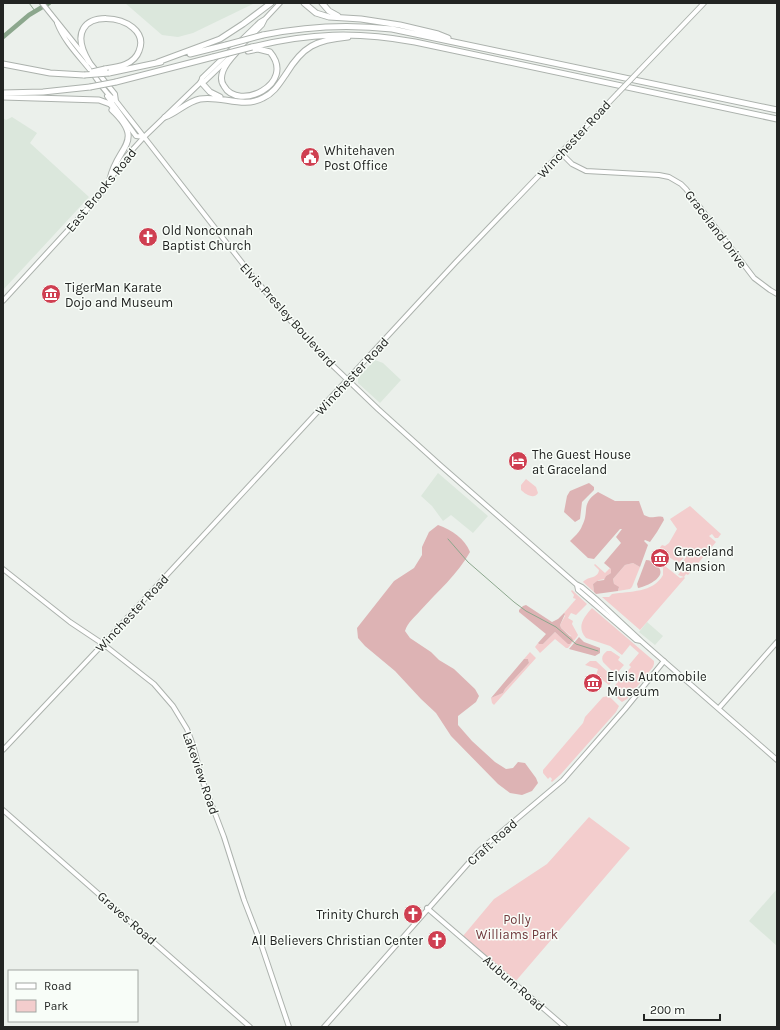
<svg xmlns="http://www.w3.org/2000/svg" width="780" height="1030" font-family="Karla,sans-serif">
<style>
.built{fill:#dbe7dc}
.green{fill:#f3cdcd}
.forest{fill:#ddb3b4}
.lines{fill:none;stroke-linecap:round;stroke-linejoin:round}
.stream{stroke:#8ca78d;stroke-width:1}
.river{stroke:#8ca78d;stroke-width:4.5}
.secondary-casing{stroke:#acb2ad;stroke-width:6}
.primary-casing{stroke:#acb2ad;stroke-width:6}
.highway-casing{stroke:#acb2ad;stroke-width:7}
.secondary{stroke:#fff;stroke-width:4}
.primary{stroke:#fff;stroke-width:4}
.highway{stroke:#fff;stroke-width:5}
.primary-bridge-casing{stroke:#acb2ad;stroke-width:6;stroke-linecap:butt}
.highway-bridge-casing{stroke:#acb2ad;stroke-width:7;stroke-linecap:butt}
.primary-bridge{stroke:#fff;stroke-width:4}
.highway-bridge{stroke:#fff;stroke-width:5}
.labels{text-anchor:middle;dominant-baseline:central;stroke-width:3;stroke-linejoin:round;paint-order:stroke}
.street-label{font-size:13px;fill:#222422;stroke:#f8fdf8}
.poi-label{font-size:13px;fill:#222422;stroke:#f8fdf8;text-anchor:start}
.park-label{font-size:13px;fill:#713a3d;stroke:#f8fdf8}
</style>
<rect width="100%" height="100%" fill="#ebf0eb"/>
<path class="built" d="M125 3H255L193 33 178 37 162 35Z
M12 117 37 133 30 143 89 197 3 290V118L6 120Z
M375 360 383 363 401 380 380 403 358 383V378Z
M438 473 488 516 473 533 451 515 443 521 432 506 421 496Z
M647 622 663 636 655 645 639 632Z
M777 889V946L749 921Z"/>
<path class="green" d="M526 479 536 487 538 493C534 500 525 494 521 490V485Z
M690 506 721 534 718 538H715L712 534 709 536 716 542 688 575 686 574 684 577 685 578 640 630 602 597H609L612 594C630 591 653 593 663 575V567L659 563 660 562 680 578 684 577 678 575 683 568 686 569 681 564 689 553 686 550 681 556 684 558 678 563 669 557 666 561 664 559V555L658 550 662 545 665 546 669 543 677 529 670 519Z
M633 563 640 567 632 587 630 589 618 591 619 588 614 585 613 579 625 565Z
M595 564 605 573 610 568 612 570 611 573 606 576 605 579 599 580 593 584 594 592 583 582C588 576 598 579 599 570L594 565Z
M572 590 587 604 576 615 571 613 568 618 573 621 572 624 578 635 577 637 568 648H566L555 639 554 640 540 653 535 647 538 643 539 644H543L555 632 562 638 571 636 561 628 560 625 565 616 564 613 576 599 573 598 574 595 571 591Z
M592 608 654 661V664L653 667 627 699 622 702 611 693V690L631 667 629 665 639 653 630 645 622 655 610 646 586 638C576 627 584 617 592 608Z
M607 651H611L620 657 618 660 624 665 617 673 618 674 617 676 603 662C601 657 603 654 607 651Z
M530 652 536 658 494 705 492 703 491 698 503 693 505 689 529 663 528 659H524Z
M590 661H596L614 678 613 680 609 685 596 675 598 669 585 665Z
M609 696 619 706 616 712 561 774 552 782 551 781 552 779 550 777 548 779 543 773V770L583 723 585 717 603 697Z
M589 817 630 848 515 982 463 936 494 899 547 864Z"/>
<path class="forest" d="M589 483 594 487V490L582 502 580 519 575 522 564 512 567 496 570 491Z
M598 492 615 501H639L644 515C653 520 654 515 663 517L664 520 657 532 650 542 645 540 644 541 648 545 640 567 633 563 625 565 613 579 614 584 619 587 618 591 596 594 594 592 593 584 597 581 604 580 606 576 611 573V569L604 563 621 543 616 537 622 529H620L594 559 588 558 570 541C574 537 580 532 582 526 590 511 580 504 598 492Z
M438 525C452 530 465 539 470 552 458 574 437 592 420 611 414 618 408 622 405 631L410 638 431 652 439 660 454 669 475 689 479 696 476 702 458 716V725L472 741 495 762 506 769 513 768 518 762 525 763 536 778 538 783 532 791 522 795 510 793 498 784 451 736 436 713 421 699 395 671 365 646 358 638 357 628 394 581 414 568 422 555V547L429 532Z
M646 560C650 560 652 561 655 564 671 575 648 586 638 588L637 584Z
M526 605 552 622 558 619 564 613 565 614 560 625 561 628 572 638 573 640 570 644H568L555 632 543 644H539L538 643 546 634 519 612V610L523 606Z
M579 637 584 642 600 648V653L595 656 569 649Z
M524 659H528L529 663 505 689 503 693 491 698Z"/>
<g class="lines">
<path class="stream" d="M29 3 35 11
M448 539 468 562 514 602 526 611 556 627 576 644 598 651"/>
<path class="river" d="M3 37 29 15 49 3"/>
<g class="secondary-casing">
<path id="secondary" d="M561 153 572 164 586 171 659 175 669 177 681 184 686 189 754 278 770 290 777 294
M3 301 91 205 102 192 124 159 144 137
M3 569 70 622 103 644 154 684 173 706 187 729 193 745 203 782 224 837 244 900 261 944 289 1027
M719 708 777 642
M3 810 250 1027
M427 908 565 1027
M324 1027 480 850 563 780 625 709 664 661"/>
</g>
<g class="primary-casing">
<path id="primary" d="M42 3 115 94 116 101
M57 23C64 41 78 55 90 70 98 80 105 94 116 101L254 278 288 318 329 362 378 409 440 465 576 584 582 587 596 599 641 641 777 760
M238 49 262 25 265 19 280 3
M640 70 704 3
M201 82 205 81 228 59
M107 96 136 136 144 137
M144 137 201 82 202 78 260 22 265 19
M577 585 578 590 636 640 641 641
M3 750 103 644 456 262 617 94"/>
</g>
<g class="highway-casing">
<path id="highway" d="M304 3 316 13 329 17 361 19 400 25 438 34 448 38
M322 3 329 11 338 16
M263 35C307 26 348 24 392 29L777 110
M241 47C235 54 226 62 223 71 221 76 221 82 224 86 238 112 297 84 270 52L258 49 248 51
M252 47C309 33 356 31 415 42L777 119
M190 54 226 45
M89 62C52 0 155 12 139 51 134 65 118 67 105 69
M158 62 220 39 243 24 271 3
M3 64 50 73 84 75
M109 73 161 62
M116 82 213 57
M201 82 210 92 220 97
M3 93 43 92 90 87
M3 97 99 100 110 104 117 111
M165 117C177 113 186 102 200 99 221 95 243 109 263 98 274 93 279 84 286 74 303 46 316 40 348 37
M110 179C117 146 146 142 112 110"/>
</g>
<use href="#secondary" class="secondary"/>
<use href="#primary" class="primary"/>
<use href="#highway" class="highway"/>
<g class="primary-bridge-casing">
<path id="primary-bridge" d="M617 94 640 70"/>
</g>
<g class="highway-bridge-casing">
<path id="highway-bridge" d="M226 45 263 35
M213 57 252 47
M92 72 105 69
M84 75 109 73
M90 87 116 82"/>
</g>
<use href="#primary-bridge" class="primary-bridge"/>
<use href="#highway-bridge" class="highway-bridge"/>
</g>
<defs>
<g id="civic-disc" transform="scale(1)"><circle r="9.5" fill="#cf3f51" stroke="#f8fdf8"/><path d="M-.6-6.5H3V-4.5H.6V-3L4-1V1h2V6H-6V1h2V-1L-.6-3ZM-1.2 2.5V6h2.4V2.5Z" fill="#fff"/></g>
<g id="church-disc" transform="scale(1)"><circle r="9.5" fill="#cf3f51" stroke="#f8fdf8"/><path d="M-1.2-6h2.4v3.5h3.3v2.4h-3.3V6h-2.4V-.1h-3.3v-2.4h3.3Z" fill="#fff"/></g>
<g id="museum-disc" transform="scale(1)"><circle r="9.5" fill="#cf3f51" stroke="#f8fdf8"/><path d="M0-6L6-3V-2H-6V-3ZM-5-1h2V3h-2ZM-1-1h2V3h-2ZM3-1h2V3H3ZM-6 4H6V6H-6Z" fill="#fff"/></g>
<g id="hotel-disc" transform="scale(1)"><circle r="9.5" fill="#cf3f51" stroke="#f8fdf8"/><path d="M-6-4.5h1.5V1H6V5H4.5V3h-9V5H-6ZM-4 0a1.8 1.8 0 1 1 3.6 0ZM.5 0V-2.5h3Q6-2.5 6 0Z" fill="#fff"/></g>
</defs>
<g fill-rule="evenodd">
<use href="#civic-disc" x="310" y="157"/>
<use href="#church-disc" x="148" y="237"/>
<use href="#museum-disc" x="51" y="294"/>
<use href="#hotel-disc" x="518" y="461"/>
<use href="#museum-disc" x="660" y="558"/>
<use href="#museum-disc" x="593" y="683"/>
<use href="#church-disc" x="413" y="914"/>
<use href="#church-disc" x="437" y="940"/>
</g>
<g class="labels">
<g class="street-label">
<text transform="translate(574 139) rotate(-47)">Winchester Road</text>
<text transform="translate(101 190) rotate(-51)">East Brooks Road</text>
<text transform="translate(716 229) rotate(53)">Graceland Drive</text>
<text transform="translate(288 315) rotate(48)">Elvis Presley Boulevard</text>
<text transform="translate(352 376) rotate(-47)">Winchester Road</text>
<text transform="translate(132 613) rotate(-47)">Winchester Road</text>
<text transform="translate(201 773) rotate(71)">Lakeview Road</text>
<text transform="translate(492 842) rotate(-42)">Craft Road</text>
<text transform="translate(127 918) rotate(41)">Graves Road</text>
<text transform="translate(514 983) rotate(41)">Auburn Road</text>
</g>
<g class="poi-label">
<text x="324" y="150">Whitehaven<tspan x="324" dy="15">Post Office</tspan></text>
<text x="162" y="230">Old Nonconnah<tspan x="162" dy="15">Baptist Church</tspan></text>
<text x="65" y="287">TigerMan Karate<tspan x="65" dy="15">Dojo and Museum</tspan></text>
<text x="532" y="454">The Guest House<tspan x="532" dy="15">at Graceland</tspan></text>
<text x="674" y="551">Graceland<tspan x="674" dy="15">Mansion</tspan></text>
<text x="607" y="676">Elvis Automobile<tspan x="607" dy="15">Museum</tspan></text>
<text x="399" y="914" text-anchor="end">Trinity Church</text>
<text x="423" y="940" text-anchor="end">All Believers Christian Center</text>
</g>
<g class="park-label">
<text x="517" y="919">Polly<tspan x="517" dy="15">Williams Park</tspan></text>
</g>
</g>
<rect width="780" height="1030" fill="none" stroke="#222422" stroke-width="8"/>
<rect x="8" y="970" width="130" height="52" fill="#f8fdf8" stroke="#a2a6a2"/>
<rect x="16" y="983" width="20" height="6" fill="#ffffff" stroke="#a2a6a2"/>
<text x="44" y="990" font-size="12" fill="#222422">Road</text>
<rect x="16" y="1000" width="20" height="12" fill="#f3cdcd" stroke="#a2a6a2"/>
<text x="44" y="1010" font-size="12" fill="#222422">Park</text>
<path d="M644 1014v6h76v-6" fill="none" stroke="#222422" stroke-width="2"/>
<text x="650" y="1014" font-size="12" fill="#222422" stroke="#f8fdf8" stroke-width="3" paint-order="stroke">200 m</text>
</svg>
